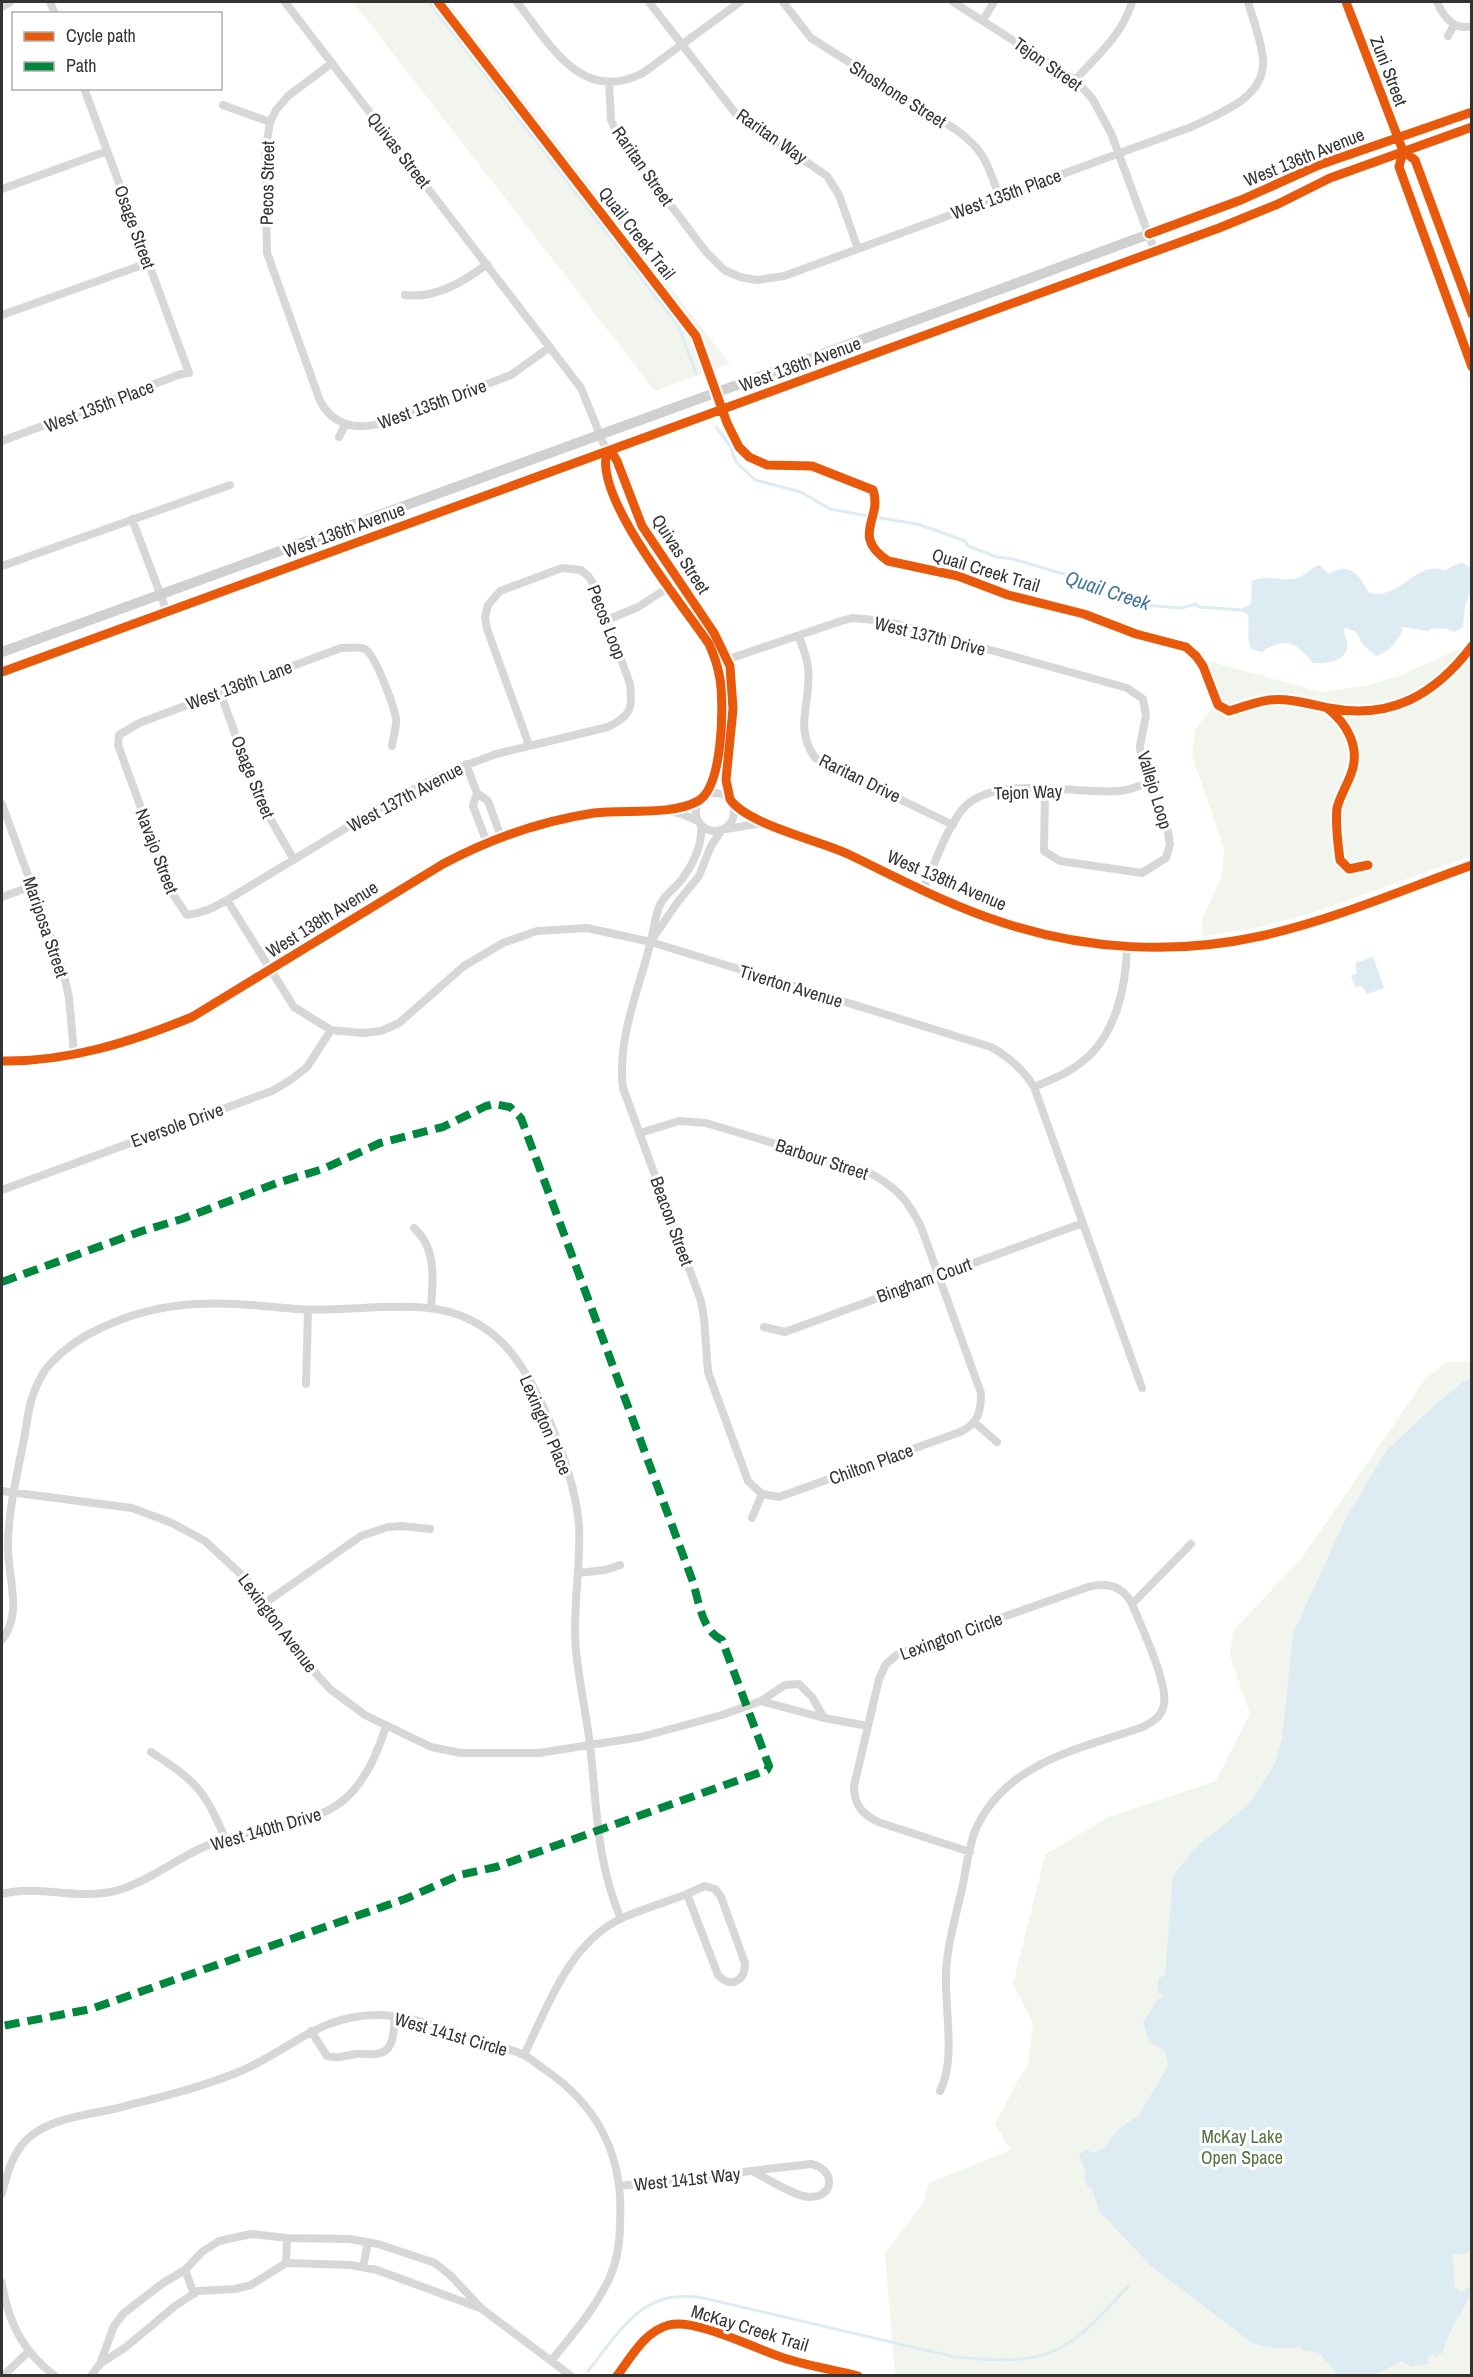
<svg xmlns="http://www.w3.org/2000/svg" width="1473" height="2377" font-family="'Archivo Narrow',sans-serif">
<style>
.green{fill:#f1f5ed}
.water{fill:#ddebf3}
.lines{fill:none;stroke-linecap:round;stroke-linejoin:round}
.stream{stroke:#ddebf3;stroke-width:3}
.minor{stroke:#d7d7d7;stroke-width:8}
.secondary{stroke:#d0d0d0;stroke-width:10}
.quiet{stroke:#00873e;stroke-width:8;stroke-dasharray:15 8;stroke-linecap:butt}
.cycleway-casing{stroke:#fff;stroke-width:13}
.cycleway{stroke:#e8590c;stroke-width:9}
.labels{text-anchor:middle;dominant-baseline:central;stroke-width:6;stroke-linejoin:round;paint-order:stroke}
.street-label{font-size:18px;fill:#333;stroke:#fff}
.park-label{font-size:18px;fill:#56703f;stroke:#fff}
.water-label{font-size:20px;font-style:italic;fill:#3f7597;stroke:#fff}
</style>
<rect width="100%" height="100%" fill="#fff"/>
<path class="green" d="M353 2H448L730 364 655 391Z
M1471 644V856L1312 913 1256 928 1203 936 1202 919 1222 876 1224 848 1192 756 1195 730 1215 705 1193 657 1321 692 1365 686 1399 676Z
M1448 1362H1471V2375H895L885 2253 923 2204 929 2183 1011 2150 995 2124 1017 2082 1028 2065 1033 2023 1013 1984 1045 1855 1109 1817 1216 1781 1250 1714 1230 1655 1233 1631 1301 1559 1426 1378Z"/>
<path class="water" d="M1461 562 1471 568V590L1465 606 1463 627 1454 632 1448 629 1431 628 1429 631 1403 627C1400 640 1389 652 1376 656L1363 645 1356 632 1345 627C1343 634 1346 635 1347 642 1350 661 1327 664 1313 663 1296 643 1287 635 1262 652L1251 649C1246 639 1250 626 1248 615L1243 612V608L1251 604 1252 581C1266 574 1280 581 1294 579 1304 577 1310 568 1319 565L1329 574C1351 560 1360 577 1369 593 1402 600 1414 560 1445 570Z
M1373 957 1384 988 1367 994 1362 986 1355 987 1351 976 1357 973 1355 963Z
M1471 1378 1472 2247 1466 2254H1453L1454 2287 1461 2292 1470 2286 1471 2293C1463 2312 1447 2333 1443 2352L1436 2357 1432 2353 1427 2358 1429 2363 1412 2367 1401 2361C1392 2366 1383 2372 1373 2374 1362 2375 1350 2373 1338 2375L1319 2353 1302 2350 1299 2346C1286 2351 1265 2348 1252 2343L1150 2265 1099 2211 1092 2188H1088L1084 2177 1086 2173 1079 2155 1085 2149 1094 2153 1105 2147 1120 2128 1139 2115 1168 2066 1165 2051 1149 2041 1143 2022 1158 1999 1164 1998 1158 1991V1979L1165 1975 1173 1875 1197 1846 1249 1804 1275 1764 1282 1738 1293 1634 1345 1520 1386 1451 1435 1405 1463 1382Z"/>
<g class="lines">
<path class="stream" d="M429 2 678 325 696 373
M716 427 732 448V453L737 463 755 480 801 492 830 509 868 516
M874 517 917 524 935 530 965 541 968 546 997 557 1013 559 1067 575 1099 589 1115 590 1130 600 1144 605 1181 608 1196 604 1199 607 1243 610
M588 2371C612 2342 634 2301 675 2297 682 2296 691 2297 699 2297L955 2357C991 2360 1031 2365 1064 2346 1088 2332 1108 2307 1128 2287"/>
<path class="minor" d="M50 2 55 14
M285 2 581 388 607 452 614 456 617 461 642 526 714 633 730 666 733 709 726 780 730 799
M517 2C549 43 581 105 643 73L740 2
M649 2 736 114 827 176 839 195 858 249
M783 2 811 38 955 129C984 149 988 165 999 196
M953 2 1075 80 1092 98 1111 133 1155 252
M1437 2C1443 16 1454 31 1472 26
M2 7 10 2
M983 20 994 2
M1448 36 1454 25
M332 63 288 96 276 110 270 122 265 154 267 253 320 401C334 427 357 430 383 423L511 375 550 347
M1075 80C1097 56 1123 34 1132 2
M609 82 611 120 618 136 707 253 724 270 740 277 757 280 784 276 1191 127C1218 114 1265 98 1263 61 1262 41 1253 20 1248 2
M223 105 270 122
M2 189 107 151
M405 295C435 299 464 282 487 264
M2 315 148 263
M339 437 345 425
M2 441 181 374 189 373 84 88
M607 452C593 497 683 605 709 644 726 681 726 760 706 795
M132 519 167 612
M2 566 230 485
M607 620 638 607 669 587
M799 636C802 646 807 657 808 667 812 701 793 726 815 758L953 825
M717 663 841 621 852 618 886 621 1127 688 1143 699 1146 715 1140 746 1141 757 1168 832 1170 844 1166 858 1142 873 1060 861 1044 851 1045 790
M220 692 258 797 294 860
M392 746C393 738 397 726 396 718 393 704 376 656 365 649 359 646 348 648 341 648L139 723 119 735 118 745 172 893 187 915C203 913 213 908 227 900L294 1007 331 1030 363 1033 381 1031 399 1023 464 966 503 943 537 931 587 928 651 942 991 1047C1009 1057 1023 1069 1034 1087L1142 1388
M466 764 477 793 488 801 501 837
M696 812a19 19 0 1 1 38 0a19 19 0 1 1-38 0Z
M477 793 473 806 487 843
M2 804 63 971 69 997 74 1054
M732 804 763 823 832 846 964 909 1054 937 1127 947 1195 946 1272 934 1315 921 1472 865
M666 810 682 814 698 821
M726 829 762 823
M923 889C935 864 944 834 961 811 991 772 1076 795 1120 791 1130 790 1141 785 1151 782
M2 897 32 886
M227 900 389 802 445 773 496 754 608 727C631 716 633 708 630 684L594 585 589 577 581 570 562 568 500 591 488 605 485 617 487 629 529 745
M653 938 677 903 699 876 711 846 721 831
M2 1061C68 1062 131 1042 192 1017L443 864C490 839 542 820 595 813 630 809 666 813 700 800
M1034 1087C1050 1080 1069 1073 1083 1061 1116 1035 1126 986 1127 947
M640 1133 679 1121 706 1123 866 1171C895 1186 907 1198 921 1227L981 1393C981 1412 978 1424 960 1432L779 1497 762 1494 748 1481 708 1372 704 1318 701 1301 623 1088C617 1039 638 992 650 945 654 931 654 918 660 905 663 897 672 890 678 884 691 869 703 846 701 826
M2 1190 272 1091 292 1079 307 1067 331 1030
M414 1228C437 1248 433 1280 431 1308
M764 1327 785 1332 1083 1223
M306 1384 308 1310
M974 1422 997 1442
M2 1491 132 1508 172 1523 205 1541 245 1578 265 1603 291 1646 330 1689 365 1715 431 1747 461 1753H539L641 1737 722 1715 761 1701 824 1718 868 1726
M752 1518 762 1494
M578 1573 605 1570 620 1565
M265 1603 361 1536 388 1527 402 1526 430 1529
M1132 1604 1191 1544
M2 1640C23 1613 8 1579 8 1547 8 1511 17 1475 24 1439 27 1424 28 1407 34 1392 38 1382 43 1371 51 1363 65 1348 83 1336 101 1328 168 1296 225 1302 296 1309 347 1313 413 1298 459 1315 478 1322 496 1335 509 1350 541 1388 576 1477 579 1527 581 1568 572 1608 576 1650 579 1681 586 1713 590 1745 597 1806 596 1861 621 1919
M761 1701 785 1685 799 1684 812 1697 824 1718
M151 1752C194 1780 206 1790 225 1839
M705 1886 715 1889 721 1897 745 1963C745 1981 731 1989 718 1975L687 1894Z
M2 1894C38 1885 74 1899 111 1892 146 1884 173 1860 206 1846 295 1810 351 1841 386 1726
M311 2031 327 2056C337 2059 345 2056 355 2054 362 2053 368 2055 375 2054 395 2053 393 2033 395 2017
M524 2055C548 2006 569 1943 622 1918 643 1909 666 1902 687 1894
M940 2091C955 2063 946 2015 946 1983 945 1951 955 1920 962 1889 966 1871 968 1849 975 1831 1004 1763 1079 1749 1143 1727 1153 1722 1162 1716 1164 1704 1168 1683 1141 1626 1132 1604 1123 1586 1107 1582 1088 1587L898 1654 886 1664 879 1679 854 1786C854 1805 862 1814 878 1822L970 1852
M620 2186 811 2164C836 2169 835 2198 809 2197 794 2196 768 2179 754 2172
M2 2193C7 2173 14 2148 32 2135 55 2118 86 2115 113 2109 157 2098 200 2088 241 2071 290 2050 319 2015 377 2015 410 2015 443 2029 474 2039 490 2044 509 2048 524 2055 531 2059 537 2064 544 2069 599 2106 624 2156 620 2223 620 2241 617 2262 609 2279 595 2309 572 2335 551 2361
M286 2263 287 2238
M363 2267 368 2242
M185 2270 194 2294
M2 2283C8 2322 23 2352 55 2376
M100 2364 126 2347 175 2306 198 2291 235 2289 251 2285 286 2263 351 2265 377 2270 480 2308
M3 2376 28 2352
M91 2376 100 2364 114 2326 124 2313 163 2283 185 2270 202 2252 219 2241 251 2234 287 2238 349 2239 378 2244 435 2263 450 2275 482 2309 571 2376"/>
<path class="secondary" d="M1346 2 1403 151 1399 167 1472 367
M1403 151 1415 160 1472 314
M2 652 979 297 1241 200 1319 165 1472 112
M2 672 1219 228 1278 204 1330 178 1472 127"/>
<path class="quiet" d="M2 1282 142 1231 182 1219 277 1183 323 1169 380 1143 443 1127 486 1106 494 1104 510 1107 521 1118 693 1582C699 1602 702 1631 722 1640L769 1766 767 1770 496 1867 460 1875 405 1899 91 2009 2 2026"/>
<g class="cycleway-casing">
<path id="cycleway" d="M438 2 696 336 727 423 739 447 749 457 767 465 812 466 873 490C883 519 850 535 888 561L958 576 1008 595 1084 614 1136 634 1186 647 1196 656 1203 666 1218 705 1229 711C1242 707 1256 702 1269 700 1290 698 1309 704 1329 708 1391 720 1435 695 1472 646
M1346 2 1403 151 1399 167 1472 367
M1403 151 1415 160 1472 314
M1149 234 1241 200 1319 165 1472 112
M607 452 614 456 617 461 642 526 714 633 730 666 733 709 726 780 730 799C746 824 818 840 848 854 898 878 948 905 1001 922 1085 950 1175 955 1261 936 1333 920 1402 890 1472 865
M2 672 1219 228 1278 204 1330 178 1472 127
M1327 708C1347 723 1361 748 1351 774 1347 785 1340 796 1337 808 1335 825 1338 844 1340 860L1349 869 1368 865
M2 1061C68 1062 131 1042 192 1017L443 864C490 839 541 821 594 813 625 809 671 816 698 801 723 787 724 705 720 679 718 667 714 655 709 644 683 605 593 497 607 452
M617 2376C631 2357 645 2331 669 2325 697 2318 757 2350 787 2359 810 2366 834 2370 858 2376"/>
</g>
<use href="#cycleway" class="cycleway"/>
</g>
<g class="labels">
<g class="street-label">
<text transform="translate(1048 64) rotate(35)">Tejon Street</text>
<text transform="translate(1389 71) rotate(69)">Zuni Street</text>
<text transform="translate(898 94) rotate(32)">Shoshone Street</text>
<text transform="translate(772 136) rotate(35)">Raritan Way</text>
<text transform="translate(399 150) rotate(52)">Quivas Street</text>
<text transform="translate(1304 157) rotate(-22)">West 136th Avenue</text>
<text transform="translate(643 166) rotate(55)">Raritan Street</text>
<text transform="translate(267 183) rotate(-89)">Pecos Street</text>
<text transform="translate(1006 194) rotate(-20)">West 135th Place</text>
<text transform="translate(135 227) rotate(70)">Osage Street</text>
<text transform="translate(637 233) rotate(52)">Quail Creek Trail</text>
<text transform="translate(800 364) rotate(-20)">West 136th Avenue</text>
<text transform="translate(432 404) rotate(-20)">West 135th Drive</text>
<text transform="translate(99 406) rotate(-21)">West 135th Place</text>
<text transform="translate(344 530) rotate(-20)">West 136th Avenue</text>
<text transform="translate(681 554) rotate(57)">Quivas Street</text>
<text transform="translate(986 570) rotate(17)">Quail Creek Trail</text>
<text transform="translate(607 622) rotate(69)">Pecos Loop</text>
<text transform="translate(930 636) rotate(14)">West 137th Drive</text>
<text transform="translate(239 685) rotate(-20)">West 136th Lane</text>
<text transform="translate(253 777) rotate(68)">Osage Street</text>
<text transform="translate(860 778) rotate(26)">Raritan Drive</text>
<text transform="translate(1155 790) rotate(73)">Vallejo Loop</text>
<text transform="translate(1028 792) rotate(-2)">Tejon Way</text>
<text transform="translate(405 797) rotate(-28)">West 137th Avenue</text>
<text transform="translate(157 851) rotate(69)">Navajo Street</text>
<text transform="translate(947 880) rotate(23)">West 138th Avenue</text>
<text transform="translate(322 919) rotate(-32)">West 138th Avenue</text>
<text transform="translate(46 927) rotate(71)">Mariposa Street</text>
<text transform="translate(791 986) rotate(17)">Tiverton Avenue</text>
<text transform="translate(177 1125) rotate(-20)">Eversole Drive</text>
<text transform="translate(822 1159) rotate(18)">Barbour Street</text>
<text transform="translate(672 1221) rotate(70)">Beacon Street</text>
<text transform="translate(924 1280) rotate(-20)">Bingham Court</text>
<text transform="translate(546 1425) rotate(67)">Lexington Place</text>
<text transform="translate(871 1464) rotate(-20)">Chilton Place</text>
<text transform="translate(278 1623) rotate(53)">Lexington Avenue</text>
<text transform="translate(951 1636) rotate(-20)">Lexington Circle</text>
<text transform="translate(266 1829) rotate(-16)">West 140th Drive</text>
<text transform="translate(451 2034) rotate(16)">West 141st Circle</text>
<text transform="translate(687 2179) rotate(-6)">West 141st Way</text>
<text transform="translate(750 2328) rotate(17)">McKay Creek Trail</text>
</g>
<g class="park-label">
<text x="1242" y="2136">McKay Lake<tspan x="1242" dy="21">Open Space</tspan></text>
</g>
<g class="water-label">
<text transform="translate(1108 590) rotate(18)">Quail Creek</text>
</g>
</g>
<rect width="1473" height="2377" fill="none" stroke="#333333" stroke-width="6"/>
<rect x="12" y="12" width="210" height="78" fill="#ffffff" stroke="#adadad" stroke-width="1.5"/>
<rect x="24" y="32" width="30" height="9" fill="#e8590c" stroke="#adadad" stroke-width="1.5"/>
<text x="66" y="42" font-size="18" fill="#333333">Cycle path</text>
<rect x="24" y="62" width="30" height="9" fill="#00873e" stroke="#adadad" stroke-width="1.5"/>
<text x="66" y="72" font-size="18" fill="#333333">Path</text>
</svg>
